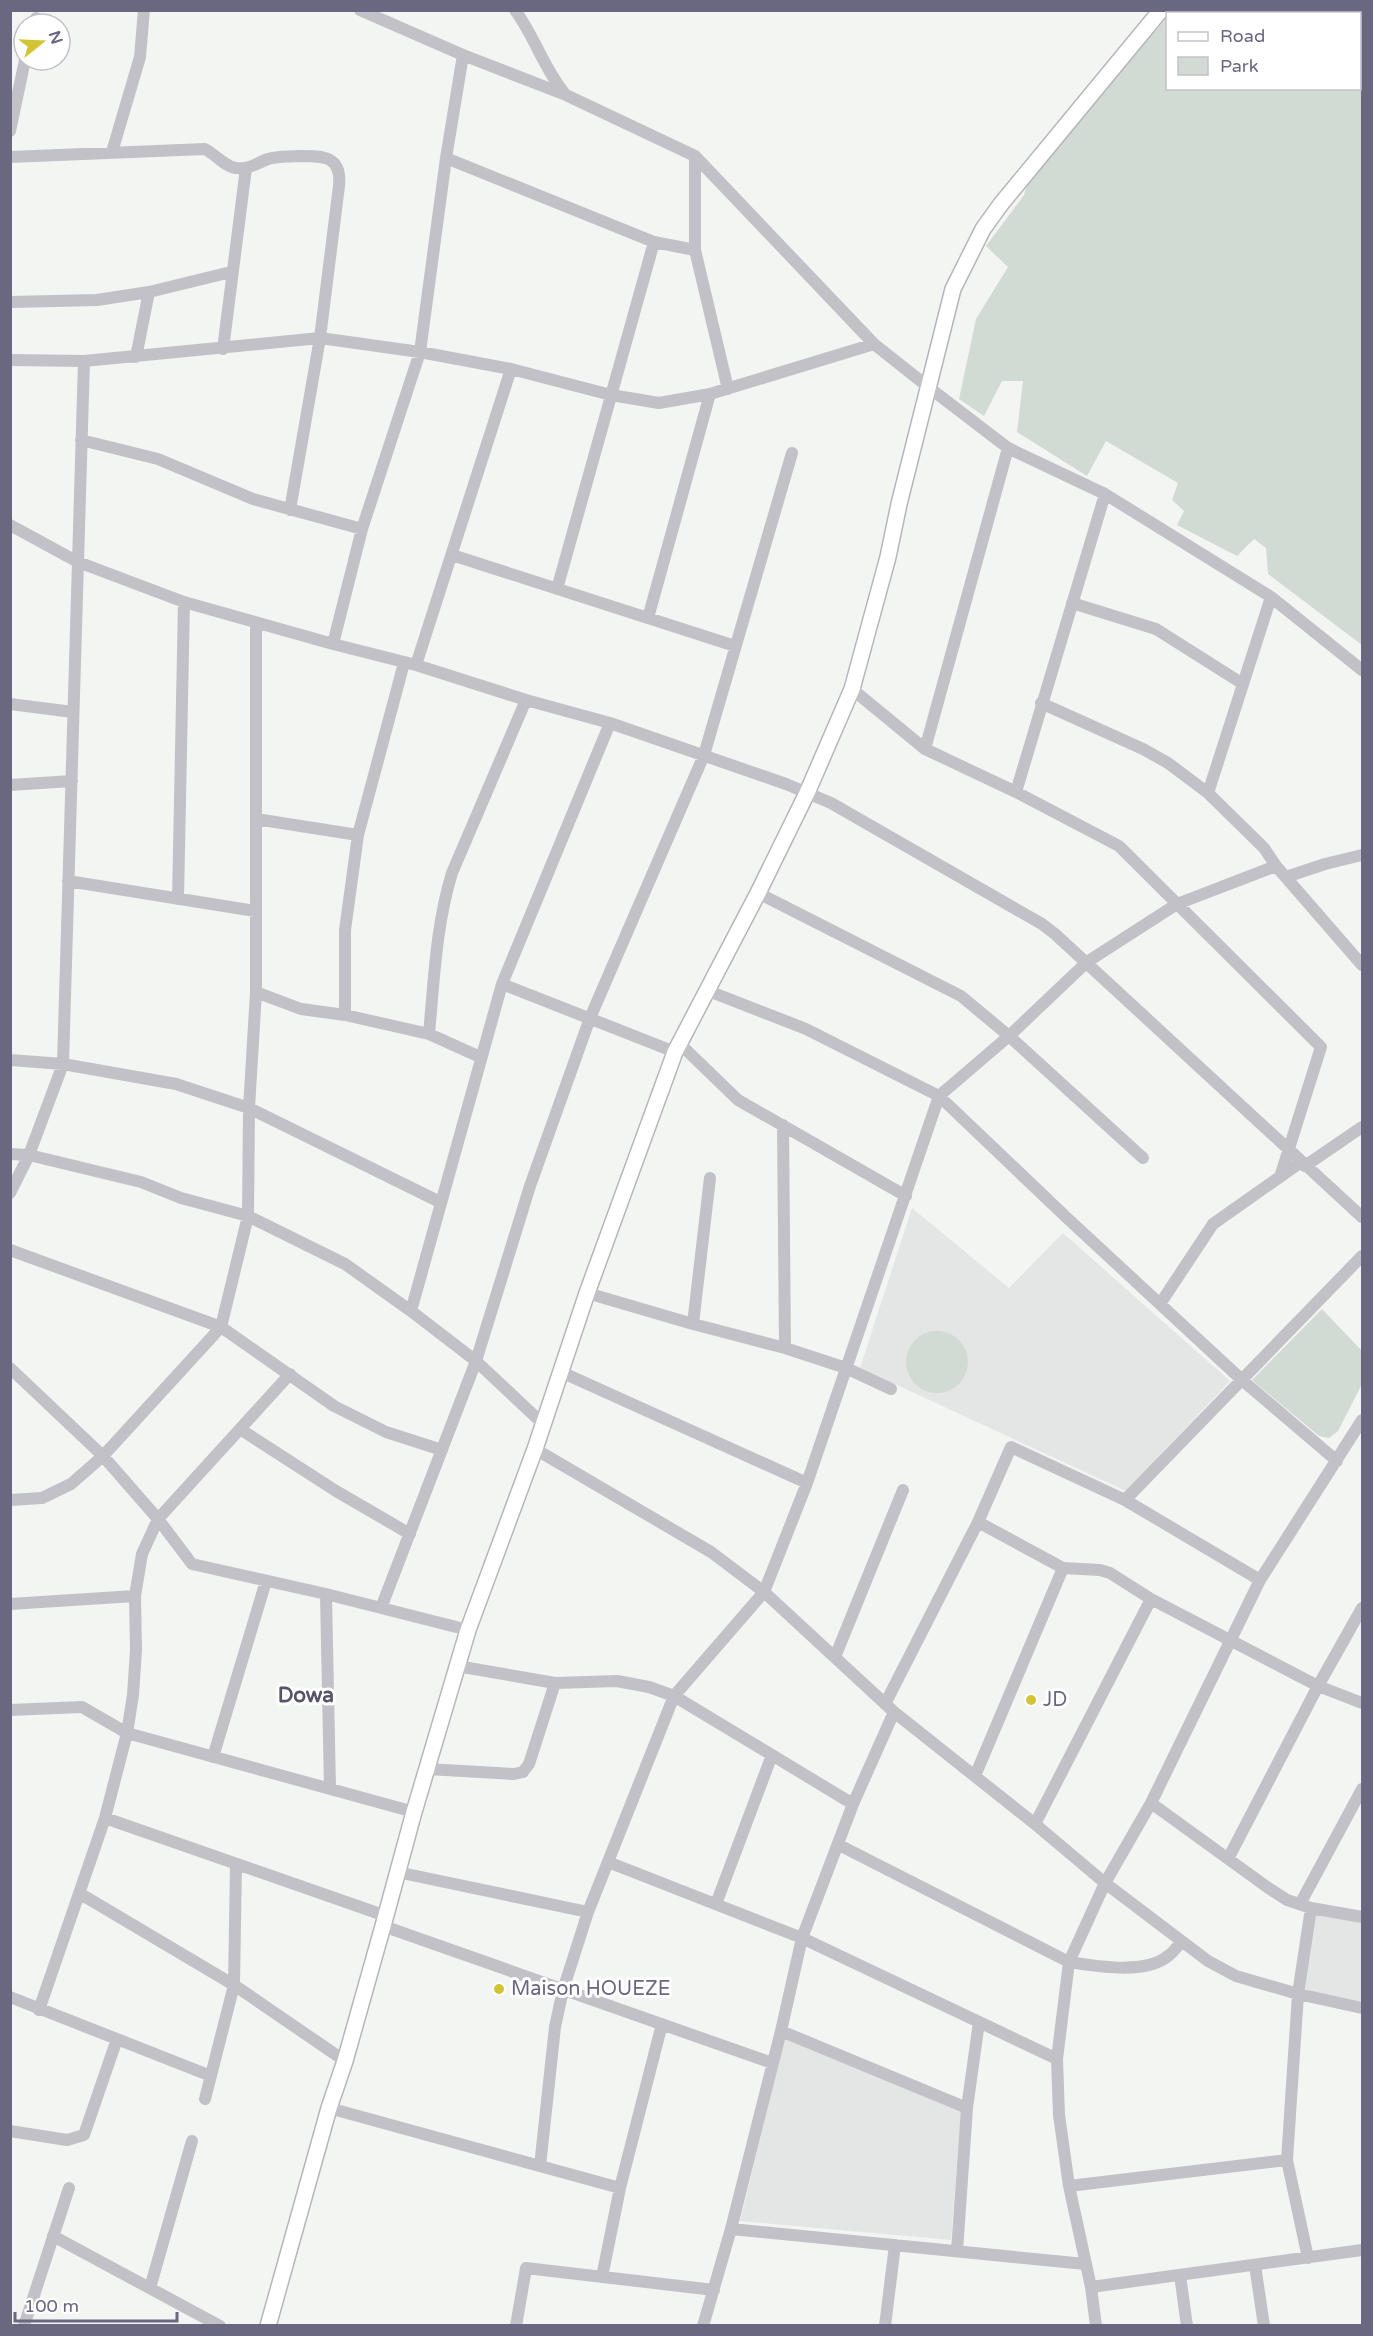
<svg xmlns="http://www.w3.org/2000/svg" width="1373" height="2336" font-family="'Varela Round',sans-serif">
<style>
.built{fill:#e4e6e5}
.green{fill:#d2dad4}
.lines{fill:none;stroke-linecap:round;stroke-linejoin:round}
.major-casing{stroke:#b5b5bb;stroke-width:18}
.minor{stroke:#c2c1c7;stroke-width:12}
.major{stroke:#fff;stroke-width:15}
.poi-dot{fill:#d2c435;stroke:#fff;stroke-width:2}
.labels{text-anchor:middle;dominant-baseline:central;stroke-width:6;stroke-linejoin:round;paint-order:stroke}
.poi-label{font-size:20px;fill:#6a6780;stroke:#fff;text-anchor:start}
.neighbourhood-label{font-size:21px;font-weight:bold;fill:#565466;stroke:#fff}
</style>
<rect width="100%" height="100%" fill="#f3f5f2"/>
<path class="built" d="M912 1208 1009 1288 1063 1233 1230 1381 1126 1491 860 1368Z
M1314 1912 1362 1923V2006L1303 1992Z
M785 2038 961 2112 951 2240 740 2221Z"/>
<path class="green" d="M1333 11H1362V645L1268 574 1266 548 1254 539 1237 556 1177 525 1184 511 1172 500 1178 483 1106 441 1087 476 1017 432 1023 381H1002L984 416 959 399 976 319 1008 267 986 246 1024 195 1028 180 1102 90 1167 18 1168 88H1360V14L1329 13Z
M1322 1309 1362 1351V1384L1338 1431 1329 1438 1319 1436 1252 1380Z
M906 1362a31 31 0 1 1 62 0a31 31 0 1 1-62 0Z"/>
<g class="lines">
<g class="major-casing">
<path id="major" d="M268 2326 329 2108 345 2061 383 1926 414 1812 468 1630 535 1449 587 1293 675 1052 758 893 807 793 852 689 888 557 899 504 953 289 983 229 1001 204 1161 10"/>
</g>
<path class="minor" d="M360 10 463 55 566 95 695 156 874 344 927 386 1008 448 1105 494 1271 597 1362 670
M515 10C535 37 544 69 565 94
M34 24 36 18
M10 131 25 60
M112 152 140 57 144 10
M695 156V250L728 389
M10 157 205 149C215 154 225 167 236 168 248 170 257 163 268 159 278 156 289 157 300 156 324 156 342 156 339 186L320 338 290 510
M446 158 654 242 695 250
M10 302 97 300 149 292 231 272
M223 349 246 168
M136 357 149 292
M10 360 84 361 320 338 420 352 511 369 611 395 659 403 710 394 874 344
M81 440 158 459 253 499 362 529
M10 525 78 562 184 602 333 644 416 665 526 700 610 723 786 784 831 803 1042 924 1055 934 1362 1217
M452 555 735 646
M557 589 654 242
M1072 603 1156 629 1243 684
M648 618 710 394
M333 644 362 529 420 352 446 158 463 55
M416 665 511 369
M852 689 925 749 1016 792 1119 846 1321 1047 1280 1177
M1041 703 1143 749 1168 763 1208 793 1264 848 1276 866 1362 965
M10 704 73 712
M925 749 1008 448
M10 785 72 781
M1016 792 1105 494
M1208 793 1271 597
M256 819 358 835
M1286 877 1325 864 1362 855
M68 881 255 911
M758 893 961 996 1009 1036 1143 1158
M178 899 184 602
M502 984 675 1052
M706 990 806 1029 939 1096 1066 1217 1242 1380 1337 1461
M256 992 301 1009 345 1015 429 1034 480 1057
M345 1015V930L358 835 404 663
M429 1034C434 980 436 925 452 873L526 700
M679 1043 738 1100 906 1196
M10 1060 63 1064 176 1084 249 1108 440 1202
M783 1125 785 1348
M10 1154 29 1155 141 1182 181 1198 248 1216 345 1264 411 1311 476 1361 543 1424
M1305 1166 1362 1127
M10 1193 29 1155 63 1064 84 361
M10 1250 221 1327 334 1406 386 1432 442 1450
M587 1293 693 1324 785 1348 846 1368 891 1389
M1160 1304 1213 1224 1301 1162
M411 1311 502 984 610 723
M693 1324 710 1178
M10 1368 103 1456 158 1519 192 1564 326 1594 468 1630
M561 1372 807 1483
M240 1429 336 1491 410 1534
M535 1449 711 1552 764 1592 894 1712 1035 1824 1105 1883 1208 1961 1236 1976 1298 1994 1362 2008
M10 1500 42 1498 71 1484 103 1456 221 1327 248 1216 249 1108 256 992V623
M1125 1500 1362 1256
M978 1522 1063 1568 1100 1570 1110 1573 1151 1599 1318 1686 1362 1703
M326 1594 330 1789
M10 1604 135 1596
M381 1608 476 1361 530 1186 590 1018 704 755 792 453
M835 1657 903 1490
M457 1666 555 1683 617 1681 649 1687 674 1696 853 1804
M885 1704 978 1522 1011 1447 1125 1500 1260 1580
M10 1710 82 1707 127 1733 414 1812
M213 1757 266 1581
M427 1769 514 1774 523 1772 529 1764 555 1683
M975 1776 1063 1568
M1151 1803 1267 1887 1287 1900 1311 1908 1362 1917
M105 1818 386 1916
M1035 1824 1151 1599
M839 1845 1069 1962C1096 1966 1145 1975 1168 1956 1173 1953 1177 1947 1181 1942
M1229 1857 1318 1686 1362 1608
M608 1862 802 1938 1057 2059
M397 1872 588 1912
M79 1893 234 1985 345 2061
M716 1904 772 1755
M1300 1904 1362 1789
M383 1926 772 2063
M10 1997 211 2076
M39 2010 105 1818 127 1733 133 1695 136 1650 135 1596 142 1554 158 1519 290 1374
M781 2031 967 2108
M205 2099 234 1985 236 1864
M329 2108 620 2188
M10 2131 67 2140 84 2135 117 2039
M540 2166 555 2027 563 1990 588 1912 674 1696 764 1592 807 1483 939 1096 1009 1036 1087 962 1177 904 1276 866
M1069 2186 1287 2160
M731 2229 1085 2264
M53 2236 220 2326
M957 2251 967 2108 979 2022
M1308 2258 1287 2160 1298 1994 1311 1908
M1255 2265 1264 2326
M1180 2275 1187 2326
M602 2277 620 2188 662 2024
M1091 2287 1362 2250
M150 2288 192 2141
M24 2326 69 2188
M516 2326 526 2268 714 2290
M703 2326 731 2229 781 2031 802 1938 853 1804 894 1712
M885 2326 895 2245
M1096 2326 1091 2287 1069 2186 1059 2115 1057 2059 1069 1962 1105 1883 1151 1803 1260 1580 1362 1420"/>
<use href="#major" class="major"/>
</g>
<g class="poi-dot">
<circle cx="1031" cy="1700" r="6"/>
<circle cx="499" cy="1989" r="6"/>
</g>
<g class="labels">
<g class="poi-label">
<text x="1043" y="1700">JD</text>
<text x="511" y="1989">Maison HOUEZE</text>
</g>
<g class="neighbourhood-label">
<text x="306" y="1695">Dowa</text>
</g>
</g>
<rect width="1373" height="2336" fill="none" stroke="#6a6780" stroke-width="24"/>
<rect x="1166" y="12" width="195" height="78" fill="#ffffff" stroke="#c3c2cc" stroke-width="1.5"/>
<rect x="1178" y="32" width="30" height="9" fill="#ffffff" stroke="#c3c2cc" stroke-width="1.5"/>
<text x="1220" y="42" font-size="18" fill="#6a6780">Road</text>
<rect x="1178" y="57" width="30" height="18" fill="#d2dad4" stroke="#c3c2cc" stroke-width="1.5"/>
<text x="1220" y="72" font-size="18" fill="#6a6780">Park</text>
<g transform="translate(42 42) rotate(72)"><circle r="28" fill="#ffffff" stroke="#c3c2cc" stroke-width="1.5"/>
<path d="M0-4.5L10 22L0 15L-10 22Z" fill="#d2c435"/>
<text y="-9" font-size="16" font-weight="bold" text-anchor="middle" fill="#6a6780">N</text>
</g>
<path d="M15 2312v9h162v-9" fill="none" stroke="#6a6780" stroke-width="3"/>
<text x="24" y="2312" font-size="18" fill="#6a6780" stroke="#ffffff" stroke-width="4.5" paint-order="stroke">100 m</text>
</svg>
